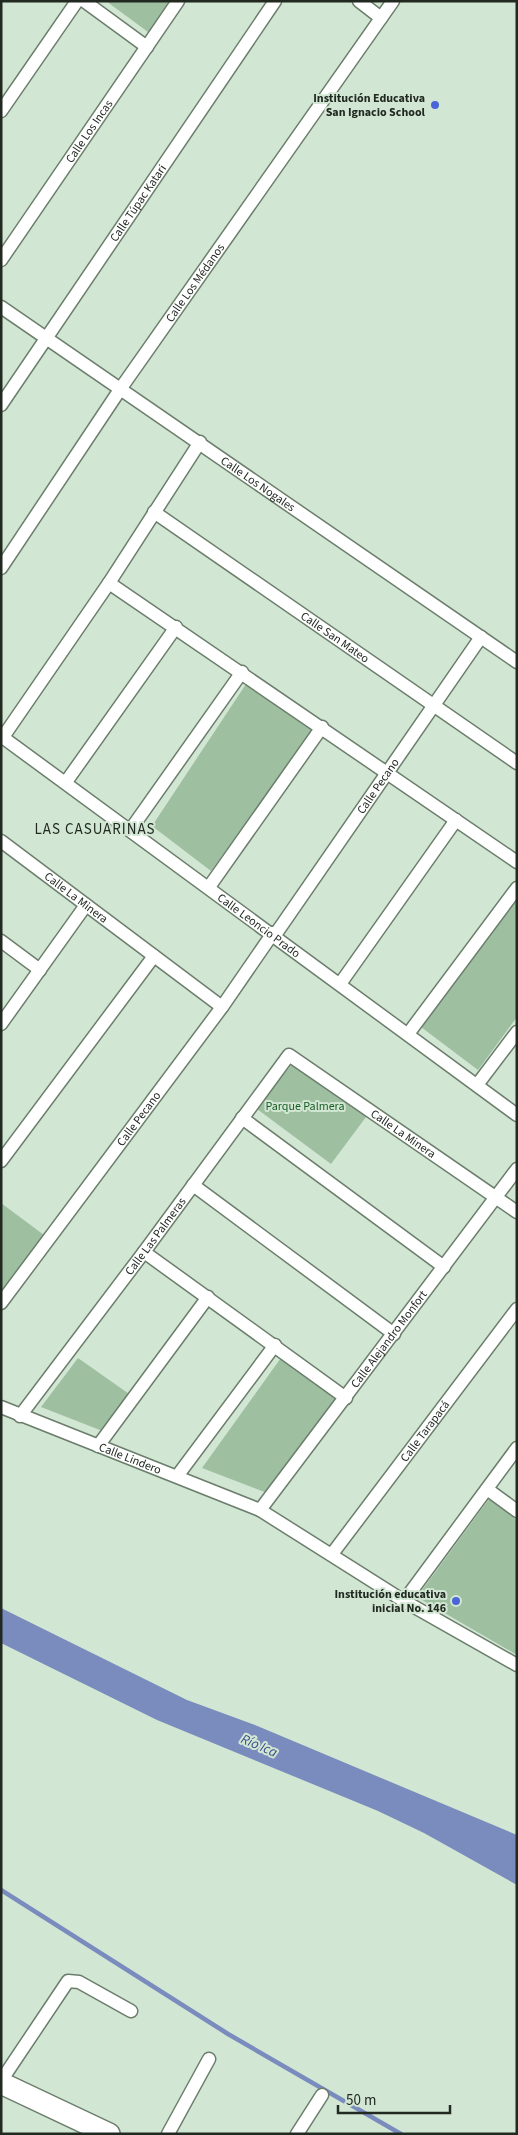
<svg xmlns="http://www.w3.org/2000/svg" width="518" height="2135" font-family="'Source Sans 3',sans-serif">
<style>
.green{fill:#9ebfa0}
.water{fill:#7a8bbe}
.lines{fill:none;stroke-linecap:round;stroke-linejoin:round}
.stream{stroke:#7a8bbe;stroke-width:4.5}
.minor-casing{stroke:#6b7e6c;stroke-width:15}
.trunk-casing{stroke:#6b7e6c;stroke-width:24}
.minor{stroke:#fff;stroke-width:12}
.trunk{stroke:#fff;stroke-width:21}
.poi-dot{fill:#4b65d9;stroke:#d2e7d3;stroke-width:2}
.labels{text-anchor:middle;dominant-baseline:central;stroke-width:4;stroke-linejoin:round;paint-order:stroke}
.poi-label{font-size:12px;font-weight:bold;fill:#212921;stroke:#d2e7d3;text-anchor:end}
.street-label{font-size:12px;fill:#212921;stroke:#d2e7d3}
.park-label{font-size:12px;fill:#195d26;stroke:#d2e7d3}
.water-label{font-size:14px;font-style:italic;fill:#37498a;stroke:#d2e7d3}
.quarter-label{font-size:15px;letter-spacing:1px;fill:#212921;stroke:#d2e7d3}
</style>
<rect width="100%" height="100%" fill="#d2e7d3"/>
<path class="green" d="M106 1H169L148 32Z
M250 678 317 725 211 871 152 826Z
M517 898V1017L478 1070 421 1027Z
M296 1059 369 1113 331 1164 257 1109Z
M1 1203 44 1235 1 1294Z
M283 1355 340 1397 270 1494 202 1468Z
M78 1358 132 1396 105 1432 41 1407Z
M489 1499 517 1520V1655L417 1597Z"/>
<path class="water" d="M1 1608 187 1700 255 1725 517 1835V1885L424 1833 378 1811 157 1720 1 1643Z"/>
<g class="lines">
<path class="stream" d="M1 1890 228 2034 401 2134"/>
<g class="minor-casing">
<g id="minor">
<path d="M84 1 147 47"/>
<path d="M359 1 381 18"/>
<path d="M1 111 77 1"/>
<path id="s1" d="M1 260 178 1"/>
<path id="s2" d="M1 307 517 662"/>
<path id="s3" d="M1 405 275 1"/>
<path id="s4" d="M154 512 517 763"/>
<path id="s5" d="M1 568 121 388 393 1"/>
<path d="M109 583 517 862"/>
<path id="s6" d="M1 736 517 1115"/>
<path d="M3 737 109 583 200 442"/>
<path d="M66 782 176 627"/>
<path d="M131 829 242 672"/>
<path id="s7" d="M1 841 222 1007"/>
<path d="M209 887 322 727"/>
<path id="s8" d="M275 935 481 637"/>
<path d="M1 941 40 970"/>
<path d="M340 984 456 820"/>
<path d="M1 1024 86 905"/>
<path d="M408 1034 517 888"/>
<path d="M477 1085 517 1032"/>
<path d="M242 1118 444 1267"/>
<path d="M1 1161 154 956"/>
<path d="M193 1185 394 1334"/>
<path d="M144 1252 346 1398"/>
<path id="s9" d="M1 1303 222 1007 273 933"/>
<path id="s10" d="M1 1407 260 1510 404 1601 517 1665"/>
<path id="s11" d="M20 1416 144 1252 289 1055 517 1212"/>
<path d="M98 1446 208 1297"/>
<path d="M178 1475 275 1345"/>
<path d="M487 1489 517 1511"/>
<path id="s12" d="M260 1510 517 1169"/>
<path id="s13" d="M332 1554 517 1309"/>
<path d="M404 1601 517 1448"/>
<path d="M1 2081 68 1981 79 1982 131 2011"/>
<path d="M168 2134 209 2059"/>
<path d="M297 2134 322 2095"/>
</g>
</g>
<g class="trunk-casing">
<path id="trunk" d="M1 2083 109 2134"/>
</g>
<use href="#minor" class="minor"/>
<use href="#trunk" class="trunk"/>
</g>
<g class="poi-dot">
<circle cx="435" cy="105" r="5"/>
<circle cx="456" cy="1601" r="5"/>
</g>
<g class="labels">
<g class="poi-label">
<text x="425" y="98">Institución Educativa<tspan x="425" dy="14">San Ignacio School</tspan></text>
<text x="446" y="1594">Institución educativa<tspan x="446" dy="14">inicial No. 146</tspan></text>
</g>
<g class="street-label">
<text stroke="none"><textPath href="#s1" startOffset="156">Calle Los Incas</textPath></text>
<text stroke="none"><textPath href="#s3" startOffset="244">Calle Túpac Katari</textPath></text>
<text stroke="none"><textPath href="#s5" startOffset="345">Calle Los Médanos</textPath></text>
<text stroke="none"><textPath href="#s2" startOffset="312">Calle Los Nogales</textPath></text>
<text stroke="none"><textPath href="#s4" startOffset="220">Calle San Mateo</textPath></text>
<text stroke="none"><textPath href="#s8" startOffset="181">Calle Pecano</textPath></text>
<text stroke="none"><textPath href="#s7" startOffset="94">Calle La Minera</textPath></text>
<text stroke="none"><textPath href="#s6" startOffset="320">Calle Leoncio Prado</textPath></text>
<text stroke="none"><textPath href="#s9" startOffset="230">Calle Pecano</textPath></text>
<text stroke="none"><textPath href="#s11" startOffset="589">Calle La Minera</textPath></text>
<text stroke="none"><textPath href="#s11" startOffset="225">Calle Las Palmeras</textPath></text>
<text stroke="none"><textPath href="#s12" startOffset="214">Calle Alejandro Monfort</textPath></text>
<text stroke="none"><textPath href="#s13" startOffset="154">Calle Tarapacá</textPath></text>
<text stroke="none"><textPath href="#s10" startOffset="139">Calle Lindero</textPath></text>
</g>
<g class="park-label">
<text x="305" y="1106">Parque Palmera</text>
</g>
<g class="water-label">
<text transform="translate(259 1746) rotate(23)">Río Ica</text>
</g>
<g class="quarter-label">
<text x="95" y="829">LAS CASUARINAS</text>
</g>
</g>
<rect width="518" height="2135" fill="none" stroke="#212921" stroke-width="5"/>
<path d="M338 2105v8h112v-8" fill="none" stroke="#212921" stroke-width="2.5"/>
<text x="346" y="2105" font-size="15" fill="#212921" stroke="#d2e7d3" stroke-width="4" paint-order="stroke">50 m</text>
</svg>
